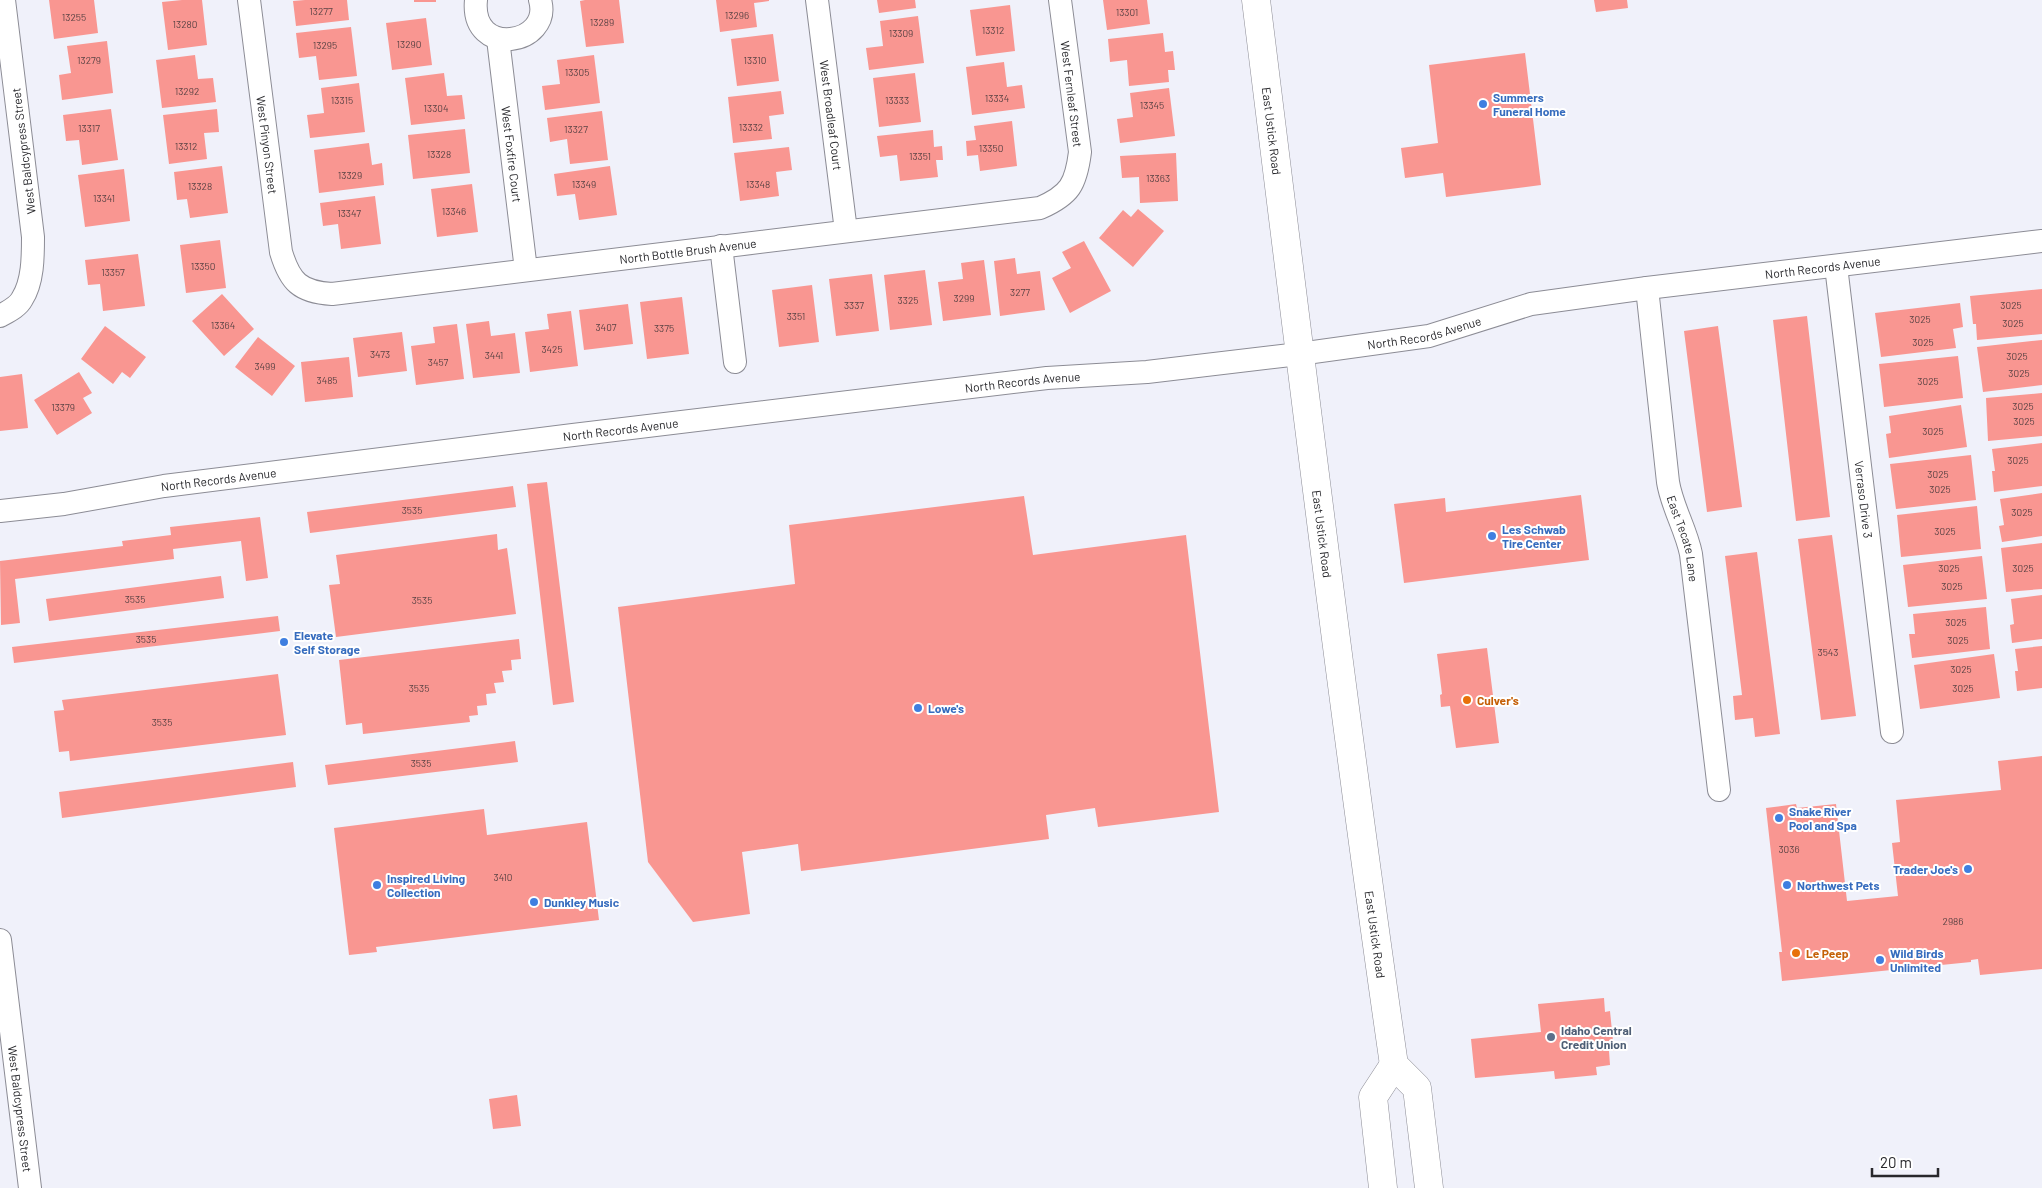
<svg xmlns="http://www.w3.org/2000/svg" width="2042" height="1188" font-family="Barlow,sans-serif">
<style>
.building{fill:#f99691}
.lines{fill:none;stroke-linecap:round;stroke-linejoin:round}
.minor-casing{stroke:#8c8c95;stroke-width:24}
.major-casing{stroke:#8c8c95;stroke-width:29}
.minor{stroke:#fff;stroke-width:22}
.major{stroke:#fff;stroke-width:28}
.shop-dot{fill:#3f7fe0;stroke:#fff;stroke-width:2}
.food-dot{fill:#e8710a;stroke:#fff;stroke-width:2}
.service-dot{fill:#5c6f8a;stroke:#fff;stroke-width:2}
.labels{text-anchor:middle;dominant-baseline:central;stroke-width:4;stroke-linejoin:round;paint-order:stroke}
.number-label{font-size:10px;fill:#5c4445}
.street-label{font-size:12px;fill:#28282c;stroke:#fff}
.shop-label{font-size:12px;font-weight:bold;fill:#366cbe;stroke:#fff;text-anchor:start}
.food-label{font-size:12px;font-weight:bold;fill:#c56008;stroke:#fff;text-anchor:start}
.service-label{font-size:12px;font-weight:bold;fill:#4e5e75;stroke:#fff;text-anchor:start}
</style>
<rect width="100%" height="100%" fill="#f0f1fa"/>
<path class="building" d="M49 0H94L98 33 54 39Z
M182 0H202L207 45 168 50 162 2Z
M305 0H347L349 20 296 26 293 1Z
M414 0H436V2H414Z
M585 0H619L624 43 586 47 580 1Z
M716 0H769V1L754 3 757 27 720 32Z
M877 0H915L916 8 879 13Z
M1103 0H1147L1150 24 1107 30Z
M1594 0H1627L1628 8 1596 12Z
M1010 5 1015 51 976 56 970 10Z
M918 16 924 63 869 70 866 48 883 46 880 21Z
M426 18 432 65 392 70 386 23Z
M351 27 357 76 319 80 316 56 299 58 296 33Z
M1163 33 1165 52 1173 51 1175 70H1168L1169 82 1129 86 1127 60 1110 62 1108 39Z
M773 34 779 81 737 86 731 39Z
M107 41 113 93 62 100 59 75 71 73 67 46Z
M1525 53 1541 185 1446 197 1443 173 1405 178 1401 148 1438 143 1429 65Z
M195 55 198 79 213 78 216 102 162 108 156 60Z
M594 55 600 103 545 110 542 86 560 84 557 60Z
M1004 62 1007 87 1022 85 1025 108 972 115 966 67Z
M444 73 447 96 462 95 465 119 411 125 405 78Z
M915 73 921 122 879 127 873 78Z
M359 83 365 132 310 138 307 115 324 113 321 88Z
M1169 88 1175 136 1120 143 1117 119 1133 117 1130 93Z
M781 91 784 114 769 116 772 139 733 143 728 97Z
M111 109 118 160 82 165 79 140 66 141 63 115Z
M217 109 219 132 204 133 207 159 169 164 163 115Z
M602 111 608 160 570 164 567 139 550 142 547 118Z
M1012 121 1017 166 980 171 978 155 967 156 966 141 976 140 974 126Z
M465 129 470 173 413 179 408 135Z
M933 130 934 147 942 146 943 160H936L938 177 900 181 897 155 880 157 877 136Z
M369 143 372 165 382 163 384 185 319 193 314 150Z
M789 147 792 170 776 172 779 196 740 201 734 153Z
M1176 153 1178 201 1140 203 1139 177 1122 178 1120 156Z
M222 166 228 213 190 218 187 199 177 200 174 172Z
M610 166 617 215 579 220 575 194 557 196 554 174Z
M124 169 130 221 85 227 78 175Z
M472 184 478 232 437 237 431 189Z
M375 196 381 244 341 249 338 224 323 226 320 203Z
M1138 209 1164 231 1133 267 1099 238 1123 210 1131 217Z
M220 240 226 288 186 293 180 245Z
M1084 241 1111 291 1070 313 1052 278 1071 268 1062 252Z
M138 254 145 306 103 311 100 284 88 285 85 260Z
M1015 258 1017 274 1040 271 1045 310 1000 316 994 261Z
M984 260 991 315 943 321 938 282 963 279 961 263Z
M925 270 932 325 890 330 884 275Z
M872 274 879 331 836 336 829 279Z
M812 285 819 342 779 347 772 290Z
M2042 289V334L1977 340 1976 324H1973L1970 296Z
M222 294 254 329 224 356 192 321Z
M682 297 689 354 647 359 640 302Z
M1960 303 1963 327 1953 329 1956 348 1881 357 1875 313Z
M628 304 633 344 584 350 579 310Z
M571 311 578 366 530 372 525 332 549 329 547 314Z
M1807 316 1830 517 1796 521 1773 320Z
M489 321 491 336 515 333 520 373 473 378 466 324Z
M457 324 464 379 416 385 411 346 435 343 433 327Z
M105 326 146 357 130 378 122 372 113 384 81 359Z
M1718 326 1742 507 1707 512 1684 331Z
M402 332 407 371 358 377 353 338Z
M258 337 295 366 272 396 235 367Z
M2042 340V385L1983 392 1977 347Z
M1958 356 1963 398 1884 407 1879 364Z
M349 357 353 397 305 402 301 362Z
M79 372 92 393 83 398 92 413 57 435 34 400Z
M22 374 28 428 0 431V377Z
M2042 393V436L1988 441 1986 398Z
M1961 405 1967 447 1889 458 1886 434 1891 433 1889 416Z
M2042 443V486L1994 492 1992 471H1995L1992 449Z
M1971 455 1976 500 1896 509 1890 464Z
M547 482 574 702 553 705 527 484Z
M513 486 516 507 310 533 307 512Z
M2042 493V536L2002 542 1999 526 2004 525 2000 499Z
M1581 495 1589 560 1404 583 1394 504 1445 498 1446 512Z
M1024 496 1033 555 1186 535 1219 812 1098 827 1095 808 1046 815 1049 839 801 871 798 844 742 852 750 914 693 922 648 862 618 607 795 584 789 525Z
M1977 506 1981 549 1901 557 1897 515Z
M260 517 268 578 246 581 241 541 173 549 174 559 15 579 20 623 1 625 0 561 123 546 122 541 171 535 170 527Z
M497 534 498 550 507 548 516 614 336 637 329 585 340 584 336 555Z
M1832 535 1856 716 1821 720 1798 539Z
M2042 543V589L2006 592 2001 548Z
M1757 552 1780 734 1755 737 1753 718 1735 720 1733 696 1742 695 1725 556Z
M1982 556 1987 599 1908 607 1903 565Z
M221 576 224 598 49 621 46 599Z
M2042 595V639L2012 643 2010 625 2014 624 2011 599Z
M1986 607 1990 649 1912 658 1909 634H1915L1913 614Z
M278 616 280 631 14 663 12 647Z
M519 639 521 659 511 660 512 670 502 671 504 682 494 683 496 693 486 694 487 705 477 706 478 715 469 716 470 722 363 734 362 723 346 725 339 660Z
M2042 646V688L2017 691 2015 671H2018L2015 649Z
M1487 648 1499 743 1456 748 1450 706 1441 707 1440 695 1442 694 1437 654Z
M1994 654 2000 698 1920 709 1914 665Z
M278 674 286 735 70 761 69 751 59 752 54 711 64 710 62 700Z
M515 741 518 762 328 785 325 765Z
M2042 756V969L1980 975 1978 959 1971 960V962L1782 981 1779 952H1782L1766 808 1796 804 1797 808 1836 804 1847 901 1898 896 1892 843 1900 842 1896 800 2001 790 1998 761Z
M293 762 296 787 62 818 59 792Z
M484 809 487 835 587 822 599 920 376 947 377 952 349 955 334 828Z
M1604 998 1605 1012 1610 1011 1614 1051H1609L1610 1065 1596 1067 1597 1075 1555 1079 1554 1071 1475 1078 1471 1039 1541 1032 1538 1004Z
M517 1095 521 1126 493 1129 489 1099Z"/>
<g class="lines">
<g class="minor-casing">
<g id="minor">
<path id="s1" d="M249 0 281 252C290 282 300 292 332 294L1040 208C1070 195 1076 184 1080 152L1060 0"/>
<path d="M476 0C470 59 553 45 540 0"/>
<path id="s2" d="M817 0 846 231"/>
<path id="s3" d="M498 39 526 270"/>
<path d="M721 246 735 362"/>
<path id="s4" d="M1836 266 1892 732"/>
<path id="s5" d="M1647 288 1668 482C1672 507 1686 529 1691 554L1719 790"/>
<path d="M0 316C7 312 18 307 22 299 33 282 33 257 33 237L4 0"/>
<path id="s6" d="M0 511 64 504 164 486 573 435 1047 378 1147 372 1299 354 1429 336 1531 304 1647 288 2042 241"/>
<path id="s7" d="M0 940 30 1188"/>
</g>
</g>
<g class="major-casing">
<g id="major">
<path id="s8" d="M1256 0C1300 355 1343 711 1394 1065L1417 1088 1429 1188"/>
<path d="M1383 1188 1373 1097 1394 1065"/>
</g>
</g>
<use href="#minor" class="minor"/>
<use href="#major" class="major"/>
</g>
<g class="shop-dot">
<circle cx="1483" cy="104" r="5"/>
<circle cx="1492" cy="536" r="5"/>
<circle cx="284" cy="642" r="5"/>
<circle cx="918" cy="708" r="5"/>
<circle cx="1779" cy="818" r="5"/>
<circle cx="1968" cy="869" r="5"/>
<circle cx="377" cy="885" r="5"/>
<circle cx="1787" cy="885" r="5"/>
<circle cx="534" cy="902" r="5"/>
<circle cx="1880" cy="960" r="5"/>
</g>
<g class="food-dot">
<circle cx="1467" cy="700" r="5"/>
<circle cx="1796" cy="953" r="5"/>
</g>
<circle class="service-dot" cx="1551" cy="1037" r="5"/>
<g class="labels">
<g class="number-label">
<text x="321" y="11">13277</text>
<text x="1127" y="12">13301</text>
<text x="737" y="15">13296</text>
<text x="74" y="17">13255</text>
<text x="602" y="22">13289</text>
<text x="185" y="24">13280</text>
<text x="993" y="30">13312</text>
<text x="901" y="33">13309</text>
<text x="409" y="44">13290</text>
<text x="325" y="45">13295</text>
<text x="89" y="60">13279</text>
<text x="755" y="60">13310</text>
<text x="577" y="72">13305</text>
<text x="187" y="91">13292</text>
<text x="997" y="98">13334</text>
<text x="342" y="100">13315</text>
<text x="897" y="100">13333</text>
<text x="1152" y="105">13345</text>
<text x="436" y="108">13304</text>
<text x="751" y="127">13332</text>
<text x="89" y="128">13317</text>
<text x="576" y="129">13327</text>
<text x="186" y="146">13312</text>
<text x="991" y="148">13350</text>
<text x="439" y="154">13328</text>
<text x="920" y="156">13351</text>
<text x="350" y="175">13329</text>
<text x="1158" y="178">13363</text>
<text x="584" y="184">13349</text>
<text x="758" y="184">13348</text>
<text x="200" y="186">13328</text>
<text x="104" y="198">13341</text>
<text x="454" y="211">13346</text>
<text x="349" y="213">13347</text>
<text x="203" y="266">13350</text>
<text x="113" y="272">13357</text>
<text x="1020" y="292">3277</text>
<text x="964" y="298">3299</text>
<text x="908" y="300">3325</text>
<text x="854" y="305">3337</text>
<text x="2011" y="305">3025</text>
<text x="796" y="316">3351</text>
<text x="1920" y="319">3025</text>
<text x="2013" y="323">3025</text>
<text x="223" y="325">13364</text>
<text x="606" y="327">3407</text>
<text x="664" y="328">3375</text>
<text x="1923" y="342">3025</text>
<text x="552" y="349">3425</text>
<text x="380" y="354">3473</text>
<text x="494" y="355">3441</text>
<text x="2017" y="356">3025</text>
<text x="438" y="362">3457</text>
<text x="265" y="366">3499</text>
<text x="2019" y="373">3025</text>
<text x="327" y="380">3485</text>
<text x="1928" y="381">3025</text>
<text x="2023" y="406">3025</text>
<text x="63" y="407">13379</text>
<text x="2024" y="421">3025</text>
<text x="1933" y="431">3025</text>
<text x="2018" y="460">3025</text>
<text x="1938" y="474">3025</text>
<text x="1940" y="489">3025</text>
<text x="412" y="510">3535</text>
<text x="2022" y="512">3025</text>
<text x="1945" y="531">3025</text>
<text x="1949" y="568">3025</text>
<text x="2023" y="568">3025</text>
<text x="1952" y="586">3025</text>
<text x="135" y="599">3535</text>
<text x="422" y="600">3535</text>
<text x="1956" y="622">3025</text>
<text x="146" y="639">3535</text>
<text x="1958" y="640">3025</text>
<text x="1828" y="652">3543</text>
<text x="1961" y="669">3025</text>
<text x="419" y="688">3535</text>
<text x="1963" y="688">3025</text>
<text x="162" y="722">3535</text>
<text x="421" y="763">3535</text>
<text x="1789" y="849">3036</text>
<text x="503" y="877">3410</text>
<text x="1953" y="921">2986</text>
</g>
<g class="street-label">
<text transform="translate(1072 94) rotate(83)">West Fernleaf Street</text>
<text stroke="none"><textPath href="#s2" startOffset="116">West Broadleaf Court</textPath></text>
<text stroke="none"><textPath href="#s8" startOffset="132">East Ustick Road</textPath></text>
<text stroke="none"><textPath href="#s1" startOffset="146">West Pinyon Street</textPath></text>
<text transform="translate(23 151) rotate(-97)">West Baldcypress Street</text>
<text stroke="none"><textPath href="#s3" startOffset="116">West Foxfire Court</textPath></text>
<text stroke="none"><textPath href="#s1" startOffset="685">North Bottle Brush Avenue</textPath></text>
<text stroke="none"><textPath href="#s6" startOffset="1841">North Records Avenue</textPath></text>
<text stroke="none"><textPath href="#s6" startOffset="1436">North Records Avenue</textPath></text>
<text stroke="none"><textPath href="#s6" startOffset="1031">North Records Avenue</textPath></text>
<text stroke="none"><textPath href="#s6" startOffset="626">North Records Avenue</textPath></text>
<text stroke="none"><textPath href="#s6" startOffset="221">North Records Avenue</textPath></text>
<text stroke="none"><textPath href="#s4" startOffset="235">Verraso Drive 3</textPath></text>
<text stroke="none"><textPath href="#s8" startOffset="538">East Ustick Road</textPath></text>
<text stroke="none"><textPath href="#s5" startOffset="254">East Tecate Lane</textPath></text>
<text stroke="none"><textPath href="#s8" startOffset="942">East Ustick Road</textPath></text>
<text stroke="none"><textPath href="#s7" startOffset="170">West Baldcypress Street</textPath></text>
</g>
<g class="shop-label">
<text x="1493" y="97">Summers<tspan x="1493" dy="14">Funeral Home</tspan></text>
<text x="1502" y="529">Les Schwab<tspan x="1502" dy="14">Tire Center</tspan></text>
<text x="294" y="635">Elevate<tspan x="294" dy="14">Self Storage</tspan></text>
<text x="928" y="708">Lowe's</text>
<text x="1789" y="811">Snake River<tspan x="1789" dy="14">Pool and Spa</tspan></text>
<text x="1958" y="869" text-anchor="end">Trader Joe's</text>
<text x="387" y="878">Inspired Living<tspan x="387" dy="14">Collection</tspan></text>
<text x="1797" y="885">Northwest Pets</text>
<text x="544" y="902">Dunkley Music</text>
<text x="1890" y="953">Wild Birds<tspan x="1890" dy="14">Unlimited</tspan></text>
</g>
<g class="food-label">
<text x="1477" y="700">Culver's</text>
<text x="1806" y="953">Le Peep</text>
</g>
<g class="service-label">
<text x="1561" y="1030">Idaho Central<tspan x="1561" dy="14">Credit Union</tspan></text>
</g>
</g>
<path d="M1872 1168v8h66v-8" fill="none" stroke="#28282c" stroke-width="2.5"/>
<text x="1880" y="1168" font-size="15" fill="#28282c" stroke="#ffffff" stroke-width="4" paint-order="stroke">20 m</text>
</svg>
